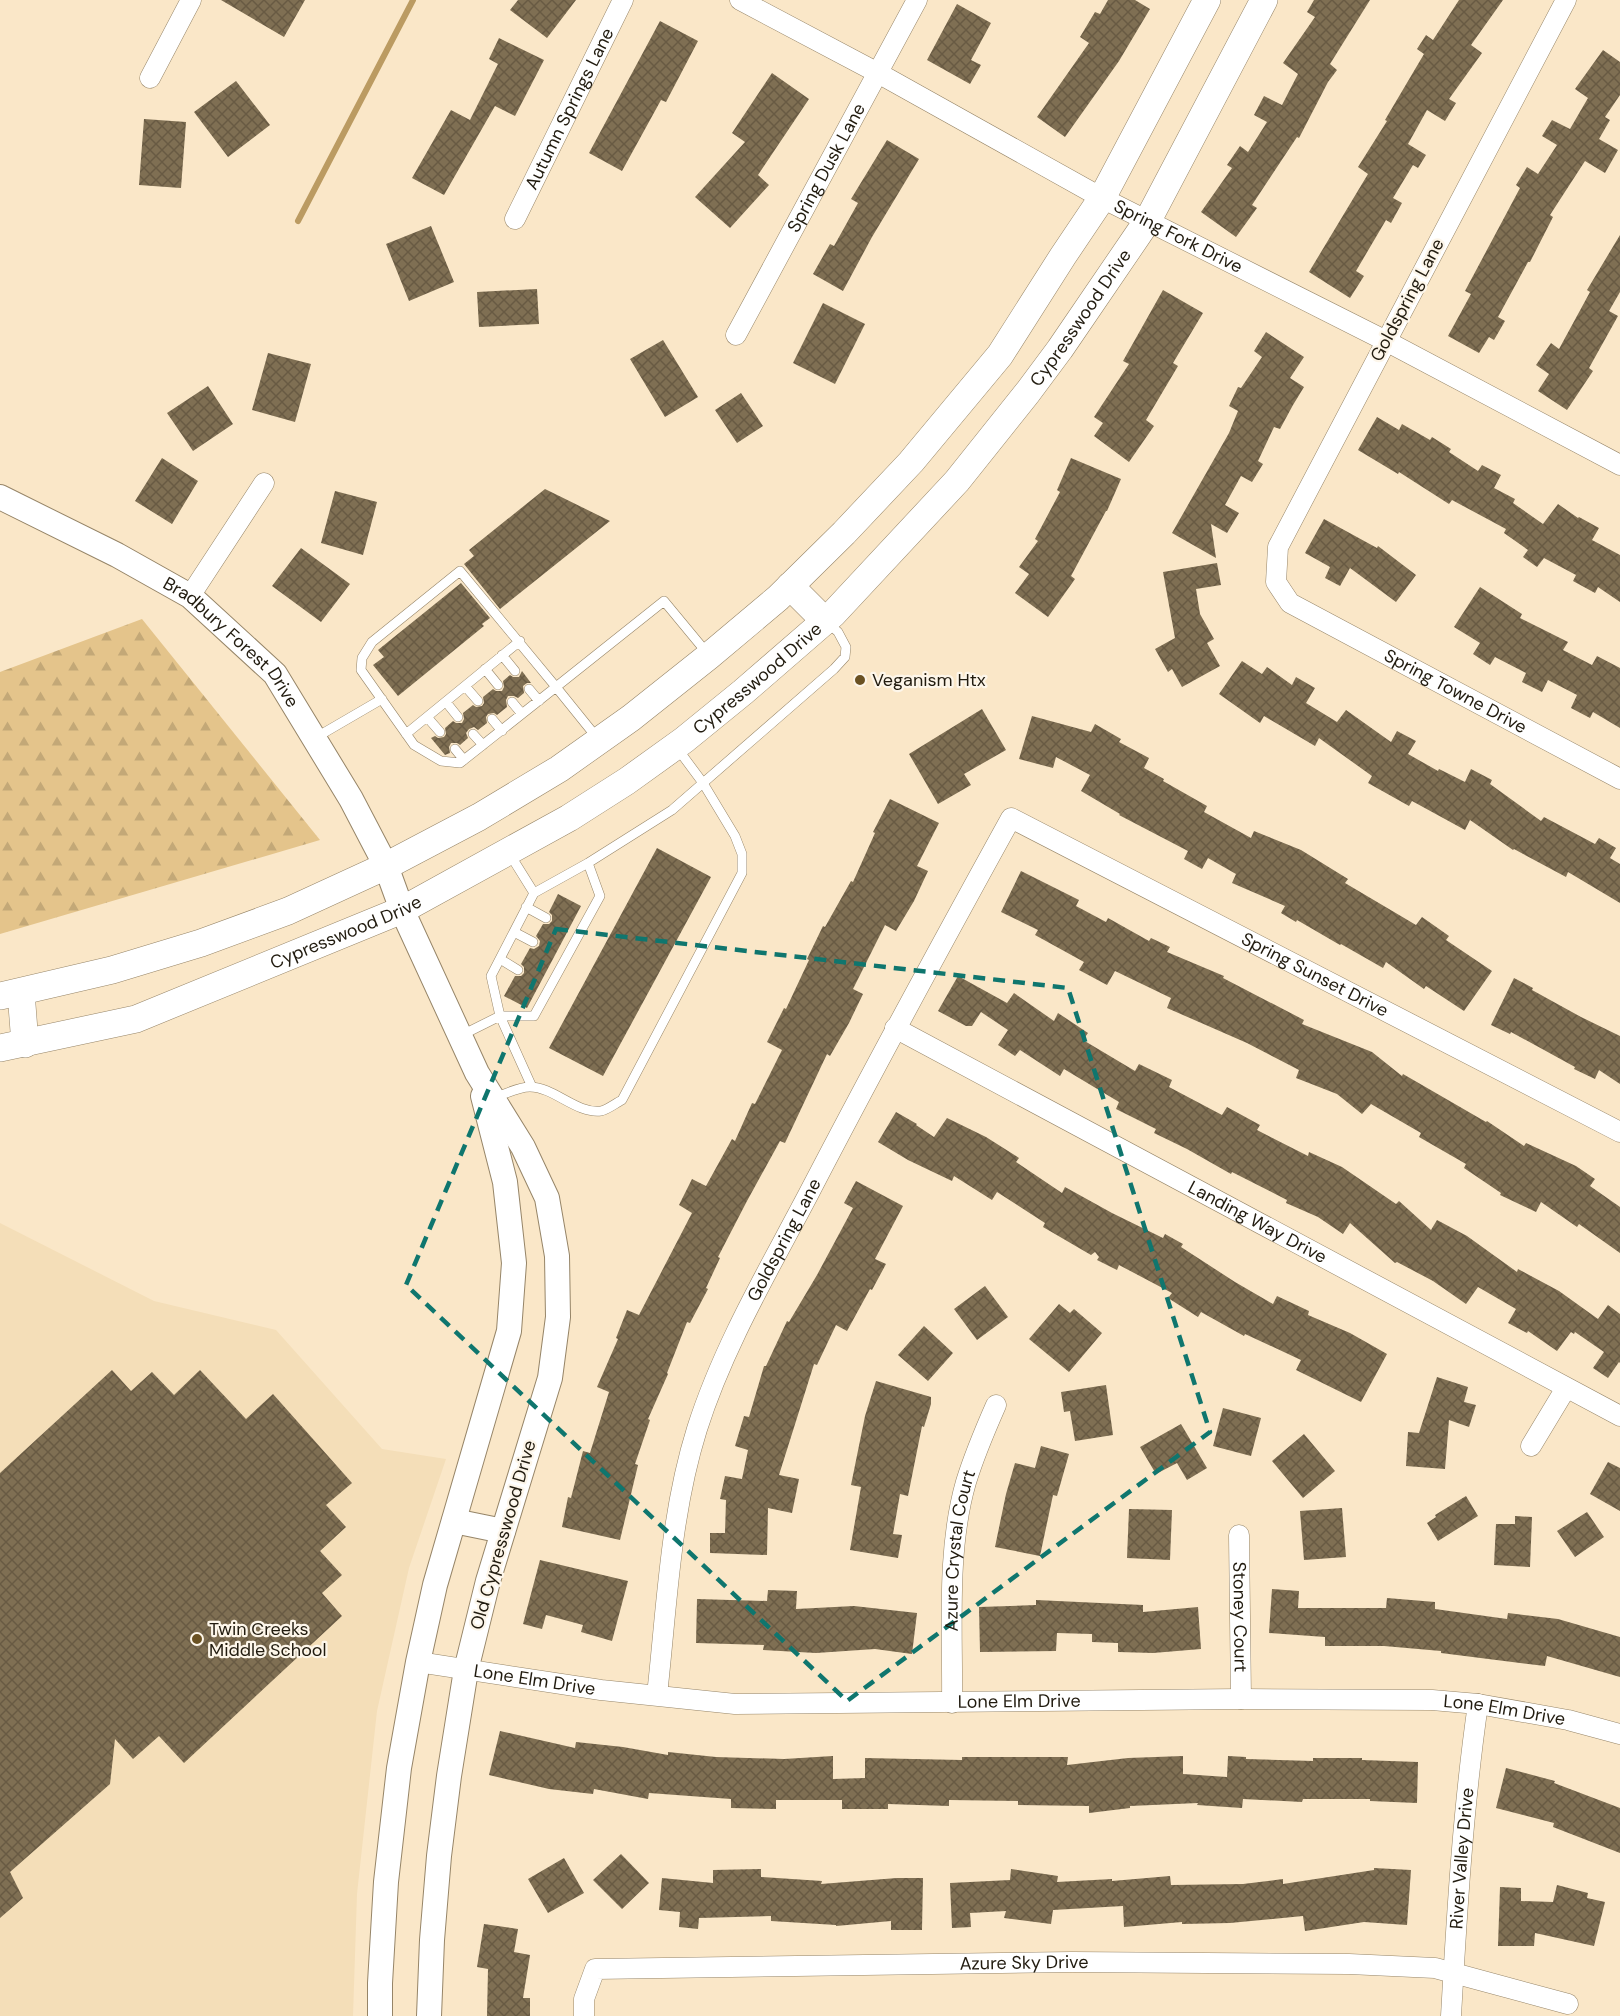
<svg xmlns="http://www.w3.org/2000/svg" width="1620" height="2016" font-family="'DM Sans',sans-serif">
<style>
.built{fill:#f4deb8}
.forest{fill:url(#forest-firs)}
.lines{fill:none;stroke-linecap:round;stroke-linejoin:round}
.stream{stroke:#bb9b62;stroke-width:6}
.building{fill:url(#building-cross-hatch)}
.service-casing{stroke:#968568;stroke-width:10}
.minor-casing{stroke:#968568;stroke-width:21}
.tertiary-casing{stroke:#968568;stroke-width:26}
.secondary-casing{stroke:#968568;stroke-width:28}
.service{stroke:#fff;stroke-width:9}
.minor{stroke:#fff;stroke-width:20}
.tertiary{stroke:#fff;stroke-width:24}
.secondary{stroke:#fff;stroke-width:27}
.marked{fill:none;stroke:#0f766e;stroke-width:4.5;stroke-dasharray:12 8;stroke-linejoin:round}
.poi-dot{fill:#6a5122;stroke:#fdf6ea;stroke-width:2}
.labels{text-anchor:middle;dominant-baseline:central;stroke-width:4.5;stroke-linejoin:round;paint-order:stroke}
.street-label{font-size:18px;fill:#211b0f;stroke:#fdf6ea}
.poi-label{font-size:18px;fill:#211b0f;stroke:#fdf6ea;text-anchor:start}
</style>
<defs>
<pattern id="forest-firs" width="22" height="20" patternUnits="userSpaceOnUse" patternTransform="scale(1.5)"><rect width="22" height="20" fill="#e4c48b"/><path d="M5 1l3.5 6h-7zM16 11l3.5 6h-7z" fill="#c3a877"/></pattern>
<pattern id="building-cross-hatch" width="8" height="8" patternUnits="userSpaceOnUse" patternTransform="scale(1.5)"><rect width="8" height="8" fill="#7f6f53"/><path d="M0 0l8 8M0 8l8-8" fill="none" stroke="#685a43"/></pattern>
</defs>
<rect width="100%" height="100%" fill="#fae7c8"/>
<path class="built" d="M0 1223 154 1301 276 1330 382 1449 446 1459 409 1568 377 1711 357 1894 353 2016H0Z"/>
<path class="forest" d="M142 619 320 840 0 934V672Z"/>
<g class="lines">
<path class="stream" d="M298 221 413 0"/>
</g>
<path class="building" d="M221 0H305L284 37Z
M518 0H576L547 38 510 10Z
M1108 0H1135L1150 9 1119 61 1065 137 1037 117 1089 43 1080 37 1095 12 1100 14Z
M1314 0H1370L1330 64 1337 70 1328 82 1299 138 1297 137 1252 205 1257 208 1236 237 1201 212 1232 168 1227 165 1240 146 1248 152 1267 122 1254 115 1264 96 1282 105 1298 74 1283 63 1315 17 1307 12Z
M1459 0H1503L1471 45 1482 53 1449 99 1456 103 1445 121 1427 110 1408 144 1426 155 1418 168 1413 165 1393 198 1402 203 1391 223 1386 220 1356 271 1364 276 1350 298 1309 272 1368 174 1358 167 1387 121 1385 120 1424 54 1417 49 1426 35 1433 40Z
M957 4 991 23 971 60 981 65 970 84 927 60Z
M660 21 698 41 666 102 661 100 622 171 589 153Z
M499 38 544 60 515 116 495 106 444 195 412 178 451 110 470 120 498 64 489 59Z
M1603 50 1620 62V95L1605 117 1610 120 1599 139 1618 150 1605 173 1585 161 1550 215 1553 217 1530 262H1528L1498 317 1505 321 1494 340 1489 337 1479 353 1448 336 1471 294 1465 291 1520 188 1516 185 1527 167 1538 174 1557 145 1542 136 1552 120 1570 129 1588 98 1575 89Z
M772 73 809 99 758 175 769 185 730 228 695 197 745 142 732 133Z
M236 81 270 125 228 157 194 112Z
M144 119 186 122 181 188 139 185Z
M887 140 919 159 872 237 843 291 813 274 830 244 834 246 858 203 851 199Z
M431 226 454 282 409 301 386 244Z
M1620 235V292L1609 311 1618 316 1589 368 1593 371 1567 410 1538 391 1549 374 1536 365 1551 343 1559 349 1590 292 1587 290Z
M537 289 539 324 479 327 477 292Z
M1163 290 1203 313 1173 363 1178 366 1146 420 1154 426 1129 462 1094 436 1103 423 1094 417 1129 364 1123 361Z
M823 303 865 324 835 384 793 363Z
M1266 332 1304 357 1290 378 1304 387 1293 405 1280 429 1274 427 1258 461 1263 464 1252 482 1241 476 1225 505 1239 513 1227 533 1211 524 1216 558 1172 533 1229 433 1238 411 1229 406 1238 387 1241 388 1262 357 1254 351Z
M663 340 698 397 665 417 630 359Z
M268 353 311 364 295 422 252 410Z
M208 386 233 424 193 451 167 413Z
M741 393 763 426 737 443 715 410Z
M1377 417 1399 430 1402 424 1430 440 1432 437 1451 449 1449 452 1478 471 1482 465 1501 475 1494 488 1515 499 1513 503 1543 524 1558 504 1578 518 1579 517 1599 528 1592 540 1620 555V602L1598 587 1595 593 1573 581 1576 575 1544 558 1537 567 1523 557 1528 550 1504 533 1506 529 1452 500 1449 504 1399 472 1398 474 1358 450Z
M162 458 198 481 172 524 135 501Z
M1071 458 1121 479 1107 511H1106L1071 576 1075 579 1048 617 1015 593 1029 574 1019 567 1038 541 1035 539 1060 492 1057 490Z
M545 489 610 521 500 609 464 564 474 556 469 550Z
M335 491 377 502 363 555 321 543Z
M1324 519 1377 548 1378 546 1416 575 1396 602 1350 568 1340 586 1325 578 1330 567 1305 553Z
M301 548 350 584 321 622 272 586Z
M1217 563 1221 585 1196 589 1200 614 1214 639 1207 643 1220 666 1182 687 1172 669 1168 672 1155 649 1175 638 1163 572Z
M461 583 490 618 482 624 484 626 398 696 373 665 384 657 378 650Z
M1480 587 1522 614 1520 618 1568 642 1563 650 1592 665 1597 656 1620 668V728L1593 712 1590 718 1571 708 1577 695 1548 680 1542 692 1522 682 1526 673 1495 657 1490 665 1473 654 1480 643 1454 627Z
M1242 661 1262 674 1267 667 1292 685 1296 677 1315 688 1306 703 1337 722 1346 710 1391 742 1397 731 1416 741 1408 754 1438 771 1439 769 1465 782 1471 769 1492 780 1490 784 1541 821 1544 817 1595 844 1599 838 1616 848 1610 858 1620 864V903L1568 872 1566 877 1514 849 1513 850 1470 820 1465 830 1412 801 1409 806 1368 783 1372 776 1319 738 1315 746 1264 716 1260 723 1219 694Z
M522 671 531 683H527L523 686 524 693 518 698 514 696H508L506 700 507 707 497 715 494 713 488 714 486 717 487 723 478 730 474 727 469 729 466 733 468 738 460 745 457 743H451L449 747 450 753 445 755 431 738 435 736 438 738 444 737 446 734 445 728 453 721 456 723H462L464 719 463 713 473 705 476 707 482 706 484 703 483 697 493 689 496 691H502L504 687 503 681 510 675 513 677H519Z
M982 709 1006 750 964 774 971 785 938 804 909 754Z
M1032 716 1091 732 1095 724 1121 739 1119 742 1149 758 1144 768 1164 779 1163 781 1207 806 1204 812 1251 838 1254 831 1301 850 1348 879 1345 883 1416 925 1422 917 1449 936 1446 940 1492 971 1464 1011 1426 986 1424 989 1386 962 1383 968 1341 944 1340 945 1297 920 1296 922 1281 913 1285 906 1232 883 1236 874 1208 858 1202 869 1184 859 1188 851 1119 815 1120 814 1081 791 1090 775 1056 757 1053 768 1019 759Z
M890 799 939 823 917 866 928 871 914 901 896 931 885 925 853 989 863 994 849 1023 830 1056 827 1054 785 1143 780 1141 747 1201 718 1257 720 1258 706 1288 708 1289 690 1323 687 1322 667 1373 668 1374 648 1419 650 1420 635 1464 638 1465 620 1540 562 1527 568 1497 571 1498 583 1451 590 1453 609 1392 597 1387 618 1339 616 1338 627 1310 639 1315 692 1213 679 1205 692 1179 706 1186 732 1139 735 1141 752 1103 755 1104 782 1050 767 1042 784 1008 786 1009 809 960 807 959 823 926 825 927 851 881 853 882 875 833 873 832Z
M657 848 711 877 603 1076 549 1048Z
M1021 871 1079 900 1076 906 1106 922 1108 918 1149 941 1151 938 1170 947 1167 952 1224 976 1223 978 1304 1020 1302 1024 1372 1052 1402 1076 1403 1074 1486 1122 1487 1121 1524 1146 1526 1143 1576 1166 1595 1179 1590 1186 1620 1207V1253L1579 1224 1577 1227 1541 1202 1536 1212 1500 1195 1501 1193 1464 1168 1466 1164 1419 1137 1421 1133 1371 1104 1362 1114 1337 1094 1296 1078 1299 1070 1247 1043 1167 1008 1171 998 1115 971 1107 985 1079 970 1084 962 1035 935 1038 930 1001 912Z
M558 894 581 906 527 1008 504 996 515 976H521L524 973V967L521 964 530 948 534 949 539 946 540 941 536 936 543 924H549L552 921V915L549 912Z
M958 976 1007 1003 1014 993 1054 1021 1058 1013 1088 1033 1083 1040 1135 1071 1139 1064 1172 1080 1169 1087 1222 1115 1227 1107 1260 1125 1257 1130 1308 1156 1309 1152 1342 1167 1396 1204 1399 1201 1431 1230 1437 1220 1467 1236 1517 1272 1518 1269 1559 1291 1598 1319 1608 1305 1620 1314V1363L1619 1362 1608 1378 1593 1368 1604 1352 1575 1332 1574 1334 1571 1332 1557 1351 1528 1331 1527 1333 1508 1323 1516 1309 1478 1287 1466 1304 1433 1281 1397 1262 1395 1263 1350 1223 1343 1234 1318 1217 1286 1203 1287 1200 1232 1172 1231 1174 1187 1149 1154 1133 1156 1129 1116 1109 1119 1102 1064 1069 1060 1076 1020 1050 1015 1056 998 1045 1008 1030 981 1012 972 1026H966L938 1011Z
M1514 978 1533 988 1532 990 1581 1017 1620 1036V1084L1599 1070 1595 1079 1574 1069 1575 1067 1511 1032 1510 1034 1491 1025Z
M896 1112 917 1124 916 1125 934 1137 947 1118 986 1137 1019 1158 1016 1162 1062 1193 1065 1187 1112 1213 1163 1238 1165 1234 1183 1244 1181 1247 1235 1282 1273 1304 1277 1296 1309 1311 1308 1315 1350 1333 1387 1354 1361 1402 1296 1370 1301 1360 1245 1334 1244 1336 1201 1312 1198 1317 1168 1298 1172 1293 1119 1265 1117 1270 1097 1260 1099 1257 1095 1252 1091 1255 1043 1227 1045 1223 997 1192 992 1200 954 1176 952 1181 908 1160 878 1142Z
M856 1181 903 1206 875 1259 886 1264 872 1290 870 1289 847 1331 836 1325 817 1365 814 1364 779 1475 799 1479 792 1513 768 1508 767 1555 710 1553V1533H725L726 1500 720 1499 725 1476 742 1479 748 1450 735 1446 744 1416 749 1417 764 1366H766L787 1321 789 1322 817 1275 853 1208 844 1203Z
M985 1286 1008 1317 977 1340 954 1309Z
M1059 1304 1070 1313 1074 1309 1102 1333 1069 1372 1029 1339Z
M924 1326 953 1353 928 1381 898 1355Z
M112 1370 131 1391 152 1372 174 1395 200 1370 246 1419 273 1394 352 1483 326 1505 346 1527 320 1551 342 1575 322 1593 342 1616 184 1763 159 1736 133 1759 115 1739 110 1784 10 1872 23 1898 0 1918V1473Z
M1437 1377 1468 1387 1464 1402 1476 1405 1469 1427 1449 1420 1445 1469 1406 1466 1408 1432 1419 1433Z
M876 1381 931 1397V1404L924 1427 922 1426 908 1496 900 1494 893 1534 902 1535 898 1558 850 1550 861 1487 851 1485 865 1416Z
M1106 1385 1113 1435 1075 1441 1070 1411 1064 1412 1061 1392Z
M1223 1408 1261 1418 1251 1456 1213 1446Z
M1181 1424 1207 1468 1187 1480 1177 1463 1156 1474 1140 1447Z
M1304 1434 1335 1471 1303 1498 1272 1461Z
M1041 1446 1069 1454 1057 1496 1053 1495 1040 1556 995 1547 1006 1494 1015 1463 1035 1468Z
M1608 1462 1620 1468V1511L1590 1494Z
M1466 1496 1478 1516 1438 1541 1427 1523 1436 1517 1435 1515Z
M1342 1508 1346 1557 1304 1560 1300 1511Z
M1129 1509 1172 1510 1170 1560 1127 1558Z
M1587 1512 1604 1537 1575 1557 1557 1531Z
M1515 1516 1532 1517 1530 1567 1494 1565 1496 1524H1515Z
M540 1560 628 1581 612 1641 581 1632 583 1625 546 1615 542 1629 523 1624Z
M1272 1589 1299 1591 1298 1608H1386L1387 1598 1435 1602V1609L1507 1619 1508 1613 1558 1619 1620 1637V1677L1547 1656 1545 1666 1441 1653V1651L1384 1646H1325V1637L1269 1633Z
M768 1590 797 1591 796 1609 854 1606 917 1613 912 1654 875 1649 816 1653 763 1650 764 1645 696 1643 697 1599 767 1601Z
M1036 1600 1143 1605V1612L1198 1607 1201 1649 1153 1653 1118 1652V1643L1092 1642V1634L1057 1633 1056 1651 980 1652 979 1607 1036 1605Z
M500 1731 575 1748 576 1742 623 1747 668 1755V1752L716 1757 784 1759 833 1756V1779L865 1778V1758L962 1760V1757H1068L1067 1765 1128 1758 1183 1756V1774L1227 1777 1228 1756 1246 1757V1759L1313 1761V1758H1362V1760L1418 1762 1417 1803 1370 1801V1799H1303L1302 1802 1243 1799 1242 1808 1197 1805 1198 1803 1130 1806V1808L1089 1813V1806L1018 1805V1801L949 1800V1806L888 1804V1809H842V1800H776V1809L731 1808V1799L649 1793 648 1799 594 1789 593 1794 549 1789 489 1775Z
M1506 1768 1555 1781 1554 1783 1620 1808V1853L1553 1827 1554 1823 1496 1808Z
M621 1854 649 1883 622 1909 593 1880Z
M564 1858 584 1893 548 1913 528 1879Z
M1374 1868 1411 1870 1407 1925 1364 1922 1305 1931 1303 1916 1230 1923 1182 1924V1922L1124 1927 1123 1906 1053 1910 1051 1924 1004 1918 1006 1911 970 1913 971 1927 952 1928 950 1883 1010 1880 1011 1869 1058 1876 1057 1882 1112 1879V1881L1170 1876 1171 1885 1243 1884 1283 1879V1884L1374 1870Z
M761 1869V1877L822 1881 821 1884 897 1878H923L922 1930H891V1921L836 1926V1925L771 1921V1916L699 1918 698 1929 679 1927 680 1912 659 1910 662 1878 713 1883V1870Z
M1557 1885 1588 1893 1587 1898 1605 1902 1594 1946 1535 1933 1534 1946H1498L1500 1887 1521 1888V1901L1553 1902Z
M484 1924 518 1929 514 1952 530 1955 523 1998H530V2016H487L488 1969 477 1967Z"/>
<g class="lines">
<g class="service-casing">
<path id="service" d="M460 571 556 687 460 763 441 761 414 745 361 670 362 658 372 642Z
M502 655 515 671
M485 669 498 685
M465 686 478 701
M529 689 539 701
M446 702 458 717
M512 702 522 714
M427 717 440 732
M492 719 502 731
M406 734 520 641
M473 734 483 745
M315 738 382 699
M598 739 556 687 664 601 707 653
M455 749 464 760
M534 893 588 863 672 810 834 669 845 657 846 647 838 632 828 623
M526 907 546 918
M514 932 533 942
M500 959 518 970
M460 1036 500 1016 491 976 534 893 509 853
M532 1087 500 1016H534L600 896 588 863
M494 1098C505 1094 518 1087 530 1087 554 1087 576 1114 601 1111 607 1110 616 1103 622 1100L742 873V854L735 836 703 783 677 748"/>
</g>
<g class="minor-casing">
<g id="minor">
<path id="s1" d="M740 0 878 73 1102 198 1386 341 1620 465"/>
<path id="s2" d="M1566 0 1278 547 1276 582 1290 603 1620 779"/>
<path d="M150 78 191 0"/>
<path id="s3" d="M515 219 623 0"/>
<path id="s4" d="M736 335 917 0"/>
<path d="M190 596 264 483"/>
<path id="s5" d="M895 1028 1620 1416"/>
<path d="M1531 1446 1566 1388"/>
<path id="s6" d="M1239 1535 1241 1699"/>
<path id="s7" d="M418 1662 601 1690 735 1704 1241 1699 1432 1700 1478 1704 1568 1720 1620 1734"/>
<path id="s8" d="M657 1695C667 1606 670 1515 697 1429 723 1347 768 1271 808 1195 874 1068 942 943 1011 818L1620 1132"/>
<path id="s9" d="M952 1703C953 1632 946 1551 966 1482 974 1456 985 1430 996 1405"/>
<path id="s10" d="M584 2016V1999L595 1969 1072 1962 1349 1964 1435 1968 1568 2004"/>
<path id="s11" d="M1451 2016C1457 1911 1463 1808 1478 1704"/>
</g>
</g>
<g class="tertiary-casing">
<g id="tertiary">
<path id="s12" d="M0 497 117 555 190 596 275 674 351 799 386 866 402 910 477 1073 523 1147 547 1198 557 1256 558 1317 550 1378 488 1581 466 1670 449 1776 439 1856 432 1940 429 2016"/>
<path d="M454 1521 503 1531"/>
<path d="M380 2016V1983L386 1882 399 1768 418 1662 435 1585 509 1331 514 1263 505 1182 483 1096"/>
</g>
</g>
<g class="secondary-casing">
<g id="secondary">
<path d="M790 586 825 621"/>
<path d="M21 992 25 1044"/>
<path d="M0 996 112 970 201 943 288 911 386 866 479 817 559 769 631 718 709 656 778 598 844 533 911 462 1000 355 1063 256 1102 198 1207 0"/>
<path id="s13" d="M0 1048 136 1019 402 910 569 818 627 781 684 740 743 692 833 614 957 481 1028 392 1060 349 1148 220 1264 0"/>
</g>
</g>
<use href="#service" class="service"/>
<use href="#minor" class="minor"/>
<use href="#tertiary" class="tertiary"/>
<use href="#secondary" class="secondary"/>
</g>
<path class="marked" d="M556 929 1068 988 1210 1432 847 1701 406 1285Z"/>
<g class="poi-dot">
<circle cx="860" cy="680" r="6"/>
<circle cx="197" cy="1639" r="6"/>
</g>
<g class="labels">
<g class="street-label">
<text stroke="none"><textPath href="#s3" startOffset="123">Autumn Springs Lane</textPath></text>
<text stroke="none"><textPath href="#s4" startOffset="190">Spring Dusk Lane</textPath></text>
<text stroke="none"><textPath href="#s1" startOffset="498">Spring Fork Drive</textPath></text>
<text transform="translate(1407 300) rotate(-62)">Goldspring Lane</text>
<text stroke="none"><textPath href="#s13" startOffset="1338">Cypresswood Drive</textPath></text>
<text stroke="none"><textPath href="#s12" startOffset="276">Bradbury Forest Drive</textPath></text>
<text stroke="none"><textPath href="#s13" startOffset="852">Cypresswood Drive</textPath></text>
<text stroke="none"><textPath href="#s2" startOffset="866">Spring Towne Drive</textPath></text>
<text stroke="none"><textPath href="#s13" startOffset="366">Cypresswood Drive</textPath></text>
<text stroke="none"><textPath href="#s8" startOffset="1299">Spring Sunset Drive</textPath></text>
<text stroke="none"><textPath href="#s5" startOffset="411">Landing Way Drive</textPath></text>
<text stroke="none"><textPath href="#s8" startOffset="478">Goldspring Lane</textPath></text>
<text transform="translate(503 1535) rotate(-74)">Old Cypresswood Drive</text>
<text stroke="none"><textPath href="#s9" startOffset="153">Azure Crystal Court</textPath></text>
<text stroke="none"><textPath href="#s6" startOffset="82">Stoney Court</textPath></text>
<text stroke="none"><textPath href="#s7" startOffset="118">Lone Elm Drive</textPath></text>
<text stroke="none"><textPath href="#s7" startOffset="604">Lone Elm Drive</textPath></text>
<text stroke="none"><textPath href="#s7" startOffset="1090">Lone Elm Drive</textPath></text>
<text stroke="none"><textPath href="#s11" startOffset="158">River Valley Drive</textPath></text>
<text stroke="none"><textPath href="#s10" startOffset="478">Azure Sky Drive</textPath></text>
</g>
<g class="poi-label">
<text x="872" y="680">Veganism Htx</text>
<text x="209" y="1629">Twin Creeks<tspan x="209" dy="21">Middle School</tspan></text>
</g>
</g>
</svg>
